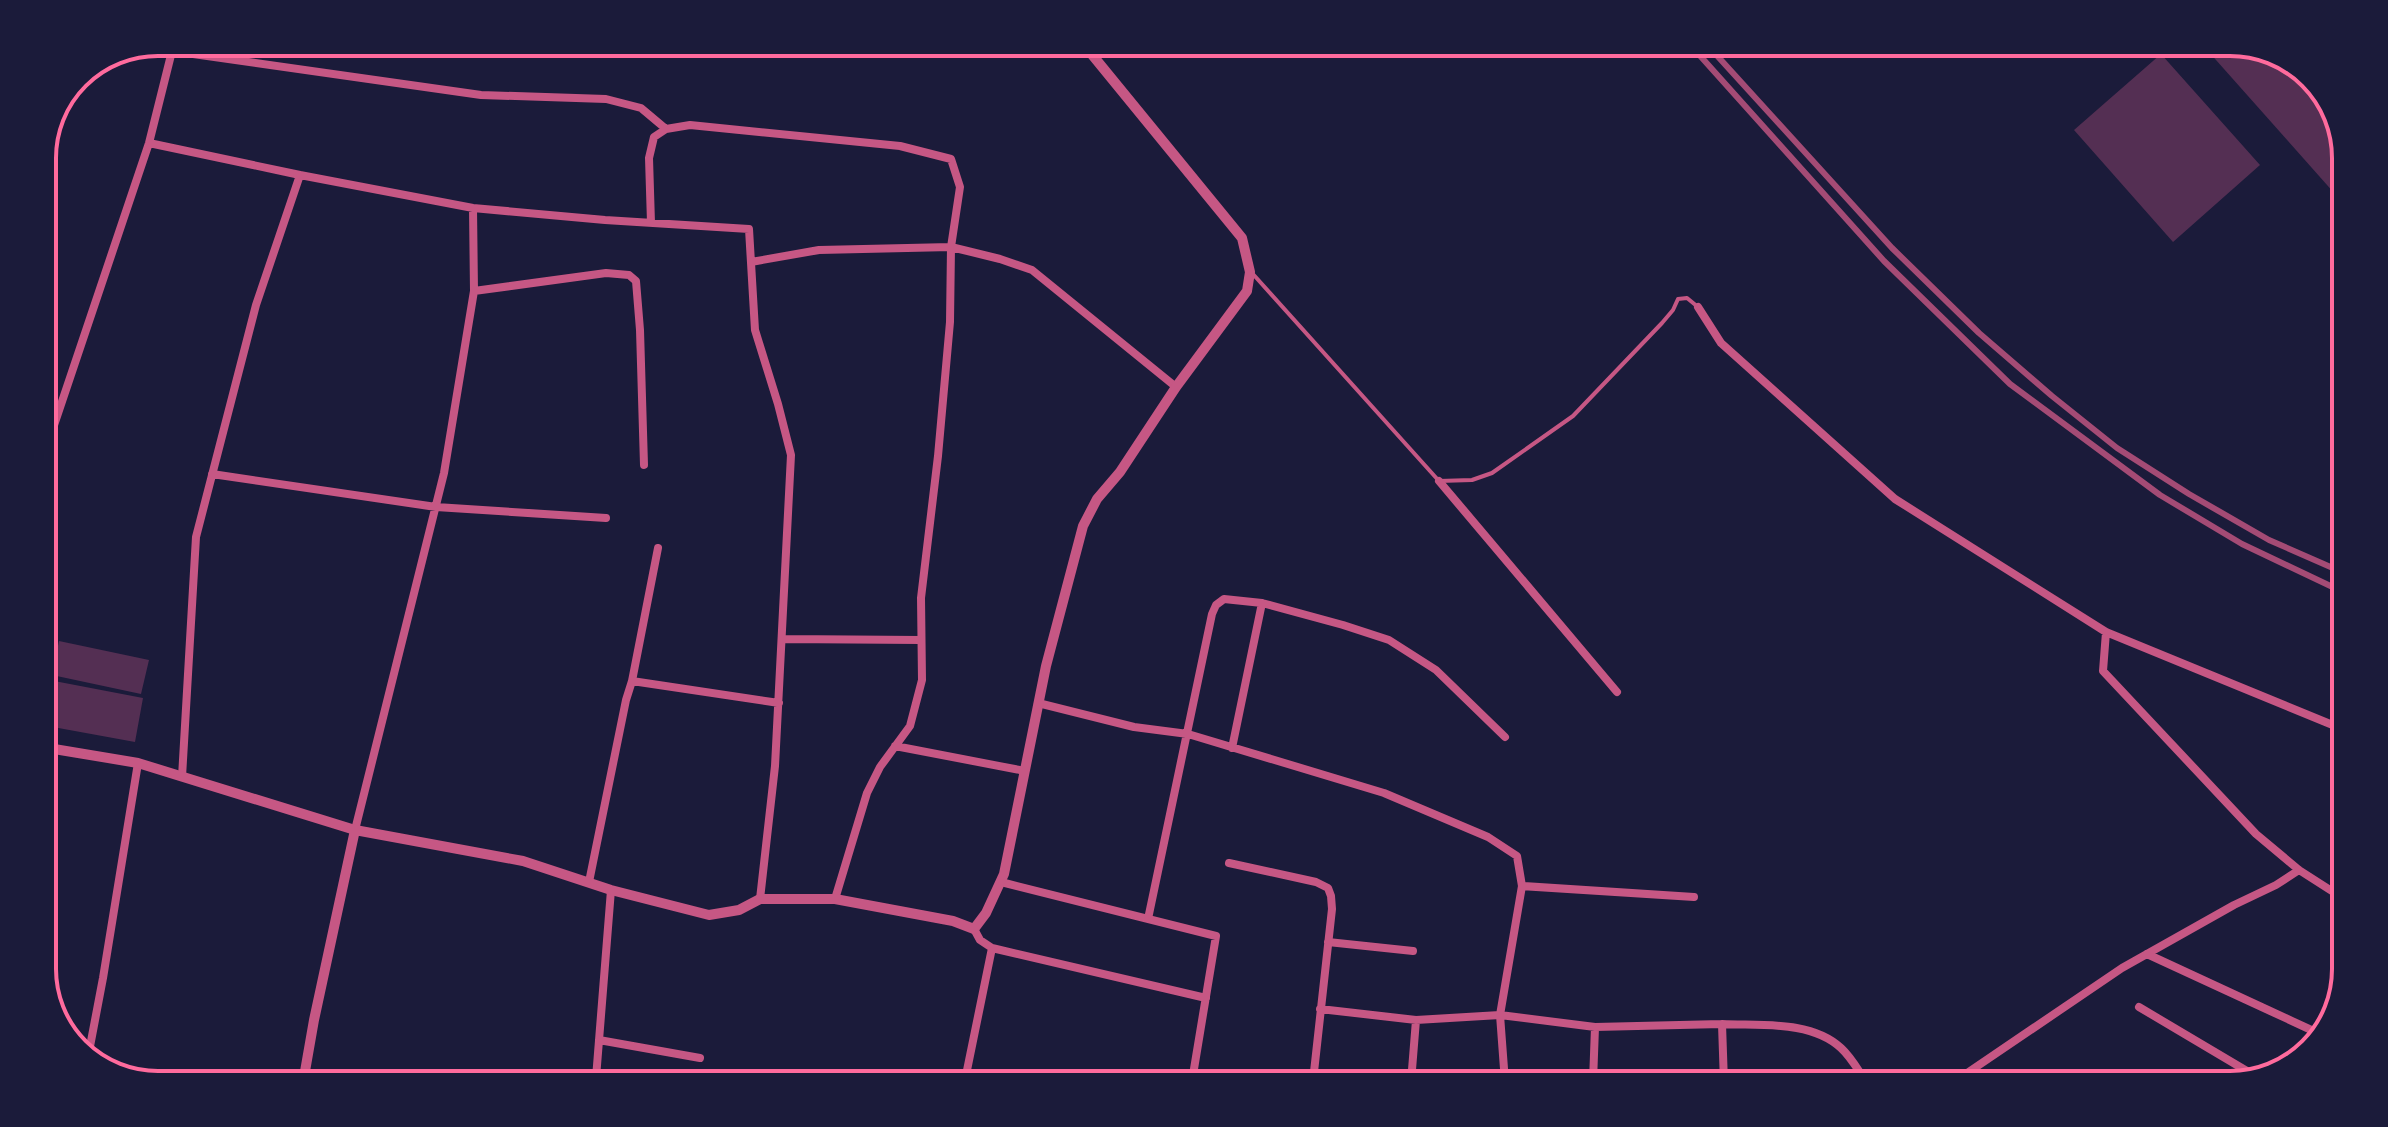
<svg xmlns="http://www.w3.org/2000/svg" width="2388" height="1127" font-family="'PT Sans',sans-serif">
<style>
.building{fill:#542f53}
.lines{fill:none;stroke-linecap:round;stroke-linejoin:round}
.service{stroke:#c65784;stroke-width:4}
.minor{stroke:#c65784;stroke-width:8}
.tertiary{stroke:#c65784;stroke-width:10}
.rail{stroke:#a44b75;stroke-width:6}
.rim{fill:none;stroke:#ff6b9d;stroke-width:4}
</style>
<rect width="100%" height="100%" fill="#1b1b3a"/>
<path class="building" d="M2208 51H2275L2326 93 2346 150 2345 185 2335 194Z
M2161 54 2260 165 2173 242 2074 130Z
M59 641 149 660 141 694 52 675Z
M49 680 143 698 135 742 42 725Z"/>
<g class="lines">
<path class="service" d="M1252 273 1439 481 1472 480 1492 473 1573 416 1662 323 1673 310 1678 299 1687 298 1698 307"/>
<path class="minor" d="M151 45 172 51 481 95 606 99 641 108 666 129
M149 143 300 175
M651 223 649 158 654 137 666 129 690 125 900 146 951 159 960 187 951 247 950 322 938 456 921 598 922 680 910 726 880 767 867 793 835 899
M751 262 819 250 951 247 1000 259 1032 270 1176 387
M474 291 606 273 629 275 636 281 640 330 644 465
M1698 307 1721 343 1895 499 2106 632 2340 728
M42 461 149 143 172 51
M212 474 436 507 606 518
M1439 481 1617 692
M2106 632 2103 671 2256 834 2299 870 2338 895
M782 639 921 640
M632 681 779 703
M1038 703 1134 727 1188 734 1384 793 1488 837 1517 856 1522 886 1500 1015 1505 1082
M895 746 1025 771
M1232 748 1262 603
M182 777 196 537 256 305 300 175 473 208 605 220 749 229 755 330 778 404 791 455 775 766 760 899
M355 830 444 473 474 291 473 208
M1229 863 1316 882 1328 888 1331 896 1332 909 1313 1081
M589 882 626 700 632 681 658 548
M1001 882 1216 936 1192 1081
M1522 886 1694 897
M1148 919 1212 614 1216 605 1224 599 1262 603 1343 625 1389 640 1436 670 1505 737
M974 929 980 940 992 948 1206 998
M1328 942 1413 951
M2147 954 2320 1034
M2139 1007 2257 1077
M1320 1009 1416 1020 1500 1015 1595 1027 1722 1024 1724 1083
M1722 1024C1760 1026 1811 1020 1841 1048 1852 1058 1859 1072 1867 1083
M599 1040 700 1058
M88 1057 103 978 138 763
M596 1078 611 890
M965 1080 992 948
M1411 1082 1416 1020
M1593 1082 1595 1027
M1951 1084 2122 968 2234 905 2276 885 2299 870"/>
<path class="tertiary" d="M42 747 138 763 355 830 523 861 611 890 709 915 739 910 760 899H835L953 921 974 929 986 913 1004 874 1046 666 1083 526 1097 499 1120 472 1176 387 1247 291 1250 272 1242 238 1085 46
M304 1077 314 1020 355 830"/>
<path class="rail" d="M1694 49 1884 261 2010 384 2160 495 2242 544 2341 591
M1711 49 1892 248 1979 333 2052 396 2117 448 2189 494 2269 540 2342 572"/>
</g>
<path d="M0 0H2388V1127H0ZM158 56H2230A102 102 0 0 1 2332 158V969A102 102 0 0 1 2230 1071H158A102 102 0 0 1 56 969V158A102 102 0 0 1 158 56Z" fill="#1b1b3a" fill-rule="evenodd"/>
<path class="rim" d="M158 56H2230A102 102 0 0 1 2332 158V969A102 102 0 0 1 2230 1071H158A102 102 0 0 1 56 969V158A102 102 0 0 1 158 56Z"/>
</svg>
